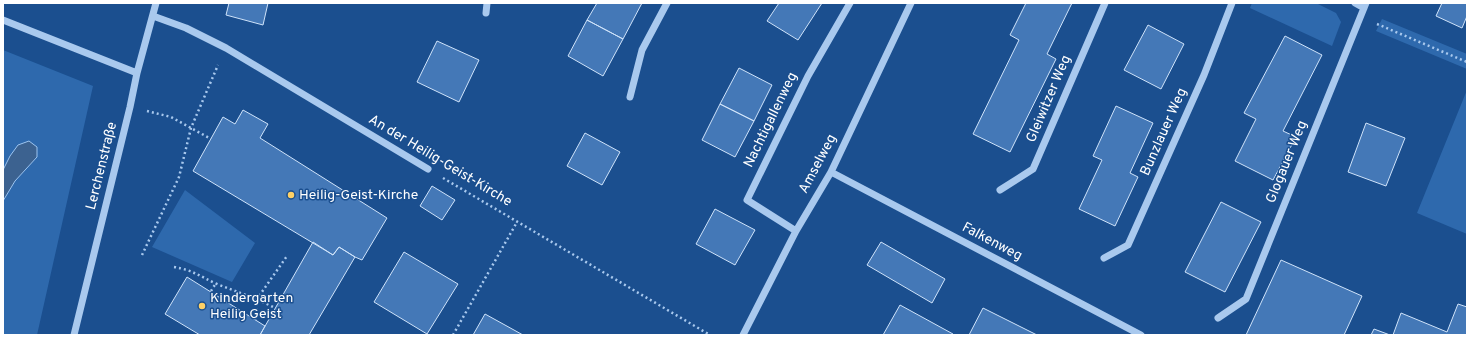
<svg xmlns="http://www.w3.org/2000/svg" width="1470" height="338" font-family="Overpass,sans-serif">
<style>
.green{fill:#2e69ad}
.water{fill:#3c6290;stroke:#9cc4f0}
.building{fill:#4478b7;stroke:#cfe3fa}
.lines{fill:none;stroke-linecap:round;stroke-linejoin:round}
.path{stroke:#a9c9ee;stroke-width:2.5;stroke-dasharray:2 3;stroke-linecap:butt}
.minor{stroke:#a9c9ee;stroke-width:7}
.poi-dot{fill:#ffd166;stroke:#1b4f8f;stroke-width:1.5}
.labels{text-anchor:middle;dominant-baseline:central;stroke-width:3;stroke-linejoin:round;paint-order:stroke}
.street-label{font-size:14px;fill:#fff;stroke:#1b4f8f}
.poi-label{font-size:14px;fill:#fff;stroke:#1b4f8f;text-anchor:start}
</style>
<rect width="100%" height="100%" fill="#1b4f8f"/>
<path class="green" d="M1252 3H1316L1336 13 1341 22 1332 46 1250 8Z
M1382 19 1467 54V69L1376 31Z
M3 50 93 86 37 335H3V201L15 181 37 157 10 156 3 170Z
M1467 90V234L1417 213Z
M185 190 255 243 232 282 152 247Z"/>
<path class="water" d="M29 141 37 147V157L15 181 3 201V170L10 156 18 145Z"/>
<path class="building" d="M229 3H268L263 25 226 15Z
M597 3H642L623 39 587 20Z
M779 3H822L798 40 767 21Z
M1026 3H1072L1047 54 1056 59 1010 152 973 134 1019 40 1010 35Z
M1442 3H1467V16L1462 28 1436 16Z
M587 20 623 39 603 76 568 56Z
M1148 25 1184 44 1161 89 1124 70Z
M1285 36 1322 55 1283 131 1296 137 1273 180 1235 161 1256 119 1244 113Z
M437 41 479 60 459 102 417 82Z
M739 68 772 85 754 121 720 104Z
M720 104 754 121 735 157 702 140Z
M1116 106 1153 123 1130 173 1138 177 1115 226 1079 209 1102 160 1093 156Z
M243 110 268 124 260 138 387 218 362 260 355 257 339 247 333 255 193 171 223 117 235 124Z
M1366 123 1405 138 1386 186 1348 172Z
M585 133 620 152 602 185 567 166Z
M432 186 455 200 442 220 420 206Z
M1221 202 1261 222 1225 292 1185 272Z
M715 209 755 230 735 265 696 244Z
M313 242 333 255 339 247 355 257 309 335H260Z
M881 242 945 279 932 303 867 265Z
M404 252 458 284 427 334 374 302Z
M1281 260 1362 296 1344 335H1246Z
M187 277 265 326 260 335H200L165 314Z
M1458 304 1467 307V335H1393L1401 313 1447 332Z
M900 305 953 334 952 335H883Z
M983 308 1037 335H969Z
M485 314 523 335H473Z
M1374 329 1390 335H1371Z"/>
<g class="lines">
<path class="path" d="M1377 24 1467 62
M147 111 171 117 211 139
M443 178 710 335
M142 255 179 177 191 128 218 65
M174 267C193 270 201 277 217 284 237 292 256 298 275 308
M211 291 216 283
M255 320 257 299 287 256
M453 335 517 222"/>
<path class="minor" d="M1355 3 1364 8
M486 13 487 3
M153 16 186 28 226 48 428 169
M3 20 137 73
M630 97 642 50 667 3
M831 172 1141 335
M1000 190 1033 169 1105 3
M796 231 747 200 808 76 850 3
M1104 258 1128 245 1204 75 1232 3
M1218 318 1246 299 1366 3
M74 335 130 107 137 73 156 3
M743 335 796 231 831 172 911 3"/>
</g>
<g class="poi-dot">
<circle cx="291" cy="195" r="4"/>
<circle cx="202" cy="306" r="4"/>
</g>
<g class="labels">
<g class="street-label">
<text transform="translate(1049 99) rotate(-67)">Gleiwitzer Weg</text>
<text transform="translate(771 120) rotate(-64)">Nachtigallenweg</text>
<text transform="translate(1164 132) rotate(-66)">Bunzlauer Weg</text>
<text transform="translate(440 161) rotate(31)">An der Heilig-Geist-Kirche</text>
<text transform="translate(1287 162) rotate(-68)">Glogauer Weg</text>
<text transform="translate(818 164) rotate(-62)">Amselweg</text>
<text transform="translate(102 166) rotate(-76)">Lerchenstraße</text>
<text transform="translate(992 242) rotate(28)">Falkenweg</text>
</g>
<g class="poi-label">
<text x="299" y="195">Heilig-Geist-Kirche</text>
<text x="210" y="298">Kindergarten<tspan x="210" dy="16">Heilig Geist</tspan></text>
</g>
</g>
<rect width="1470" height="338" fill="none" stroke="#ffffff" stroke-width="8"/>
</svg>
